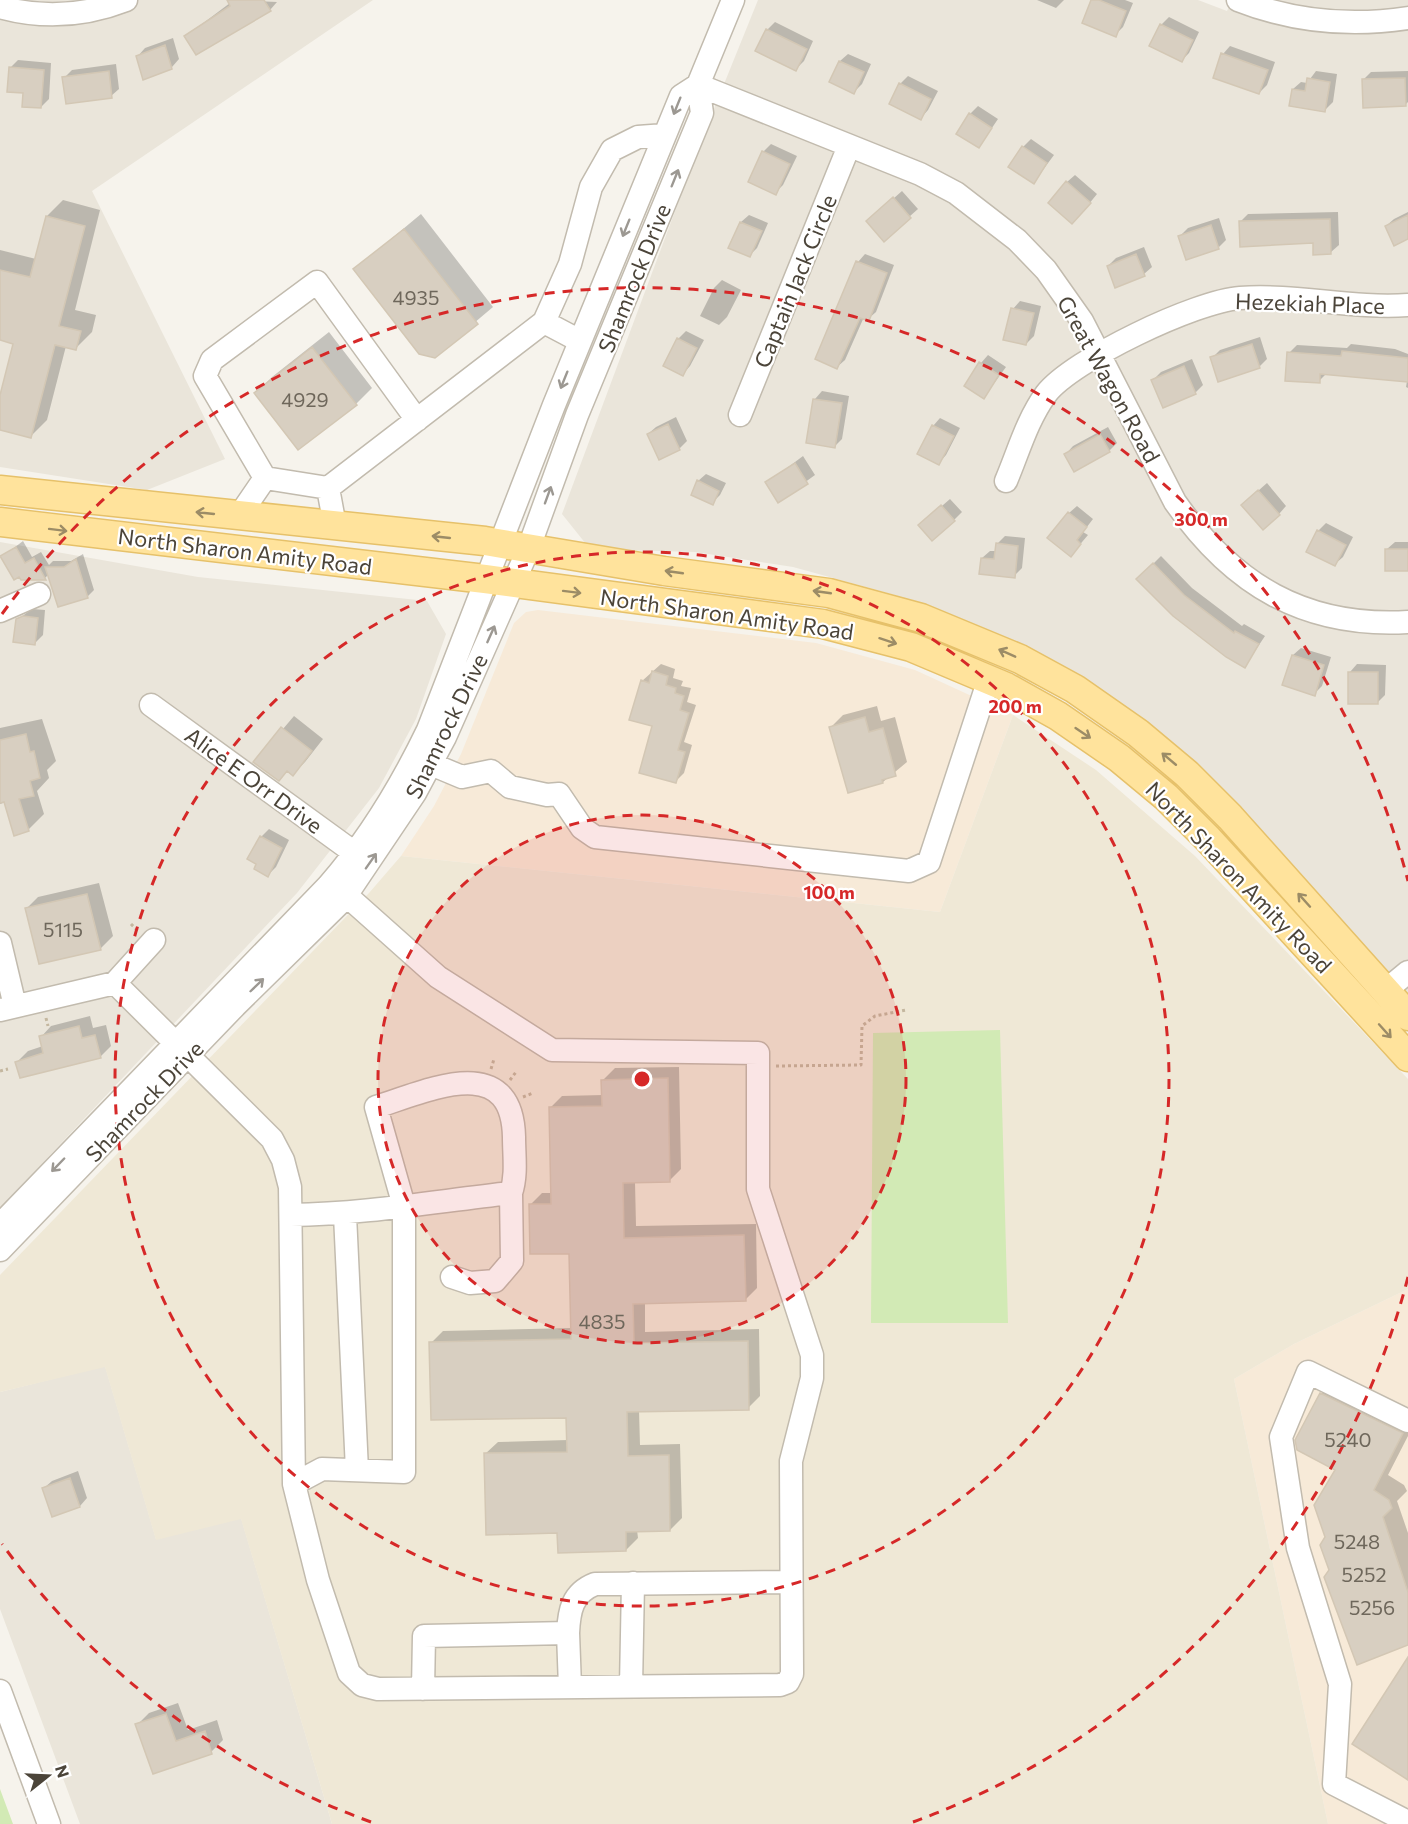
<svg xmlns="http://www.w3.org/2000/svg" width="1408" height="1824" font-family="Commissioner,sans-serif">
<style>
.residential{fill:#eae5da}
.commercial{fill:#f7ead8}
.education{fill:#efe8d6}
.green{fill:#d2eab5}
.shadow{fill:#0003}
.building{fill:#d8cfc1;stroke:#d3c7b4;stroke-width:1.5}
.lines{fill:none;stroke-linecap:round;stroke-linejoin:round}
.minor-casing{stroke:#c2bbae;stroke-width:25}
.major-casing{stroke:#e6c16a;stroke-width:31}
.path{stroke:#c4b79f;stroke-width:3;stroke-dasharray:3 3;stroke-linecap:butt}
.minor{stroke:#fff;stroke-width:22}
.major{stroke:#ffe39c;stroke-width:28}
.oneway{stroke:#9c9892}
.oneway2{stroke:#9c8c66}
.ring{fill:none;stroke:#d62828;stroke-width:3;stroke-dasharray:10 8}
.labels{text-anchor:middle;dominant-baseline:central;stroke-width:4.5;stroke-linejoin:round;paint-order:stroke}
.number-label{font-size:20px;fill:#6e675b}
.street-label{font-size:22px;fill:#4b4439;stroke:#fff}
.centre{fill:#d62828;stroke:#fff;stroke-width:3}
.ring-label{font-size:18px;text-anchor:middle;font-weight:bold;fill:#d62828;stroke:#fff;stroke-width:4.5;stroke-linejoin:round;paint-order:stroke}
</style>
<rect width="100%" height="100%" fill="#f6f3ec"/>
<path class="residential" d="M0 0H373L92 191 225 459 147 490 0 467Z
M758 0H1198L1227 11 1232 0H1408V1001L1266 845 965 623 895 595 793 567 695 552 590 549 562 514 705 131Z
M0 542 198 577 427 601 446 634 416 719 379 788 297 893 0 1208Z
M105 1366 156 1539 241 1518 332 1824H80L0 1609V1392Z"/>
<path class="commercial" d="M538 610 816 643 915 670 1013 715 940 912 401 856 434 806 461 754 514 623 526 612Z
M1408 1289V1824H1328L1234 1379 1294 1344Z"/>
<path class="education" d="M1013 715 1096 770 1195 856 1408 1079V1289L1294 1344 1234 1379 1328 1824H332L241 1519 156 1540 105 1367 0 1392V1275L369 893 401 856 940 912Z"/>
<path class="green" d="M1000 1030 1008 1323H871L873 1033Z
M0 1789 13 1824H0Z"/>
<path class="shadow" d="M234 0 277 2 270 10 186 36Z
M1037 0H1064L1056 8Z
M1093 0H1125L1133 3 1123 27 1115 35Z
M1169 17 1199 32 1189 53 1182 60 1161 25Z
M775 22 813 41 804 61 796 69 757 50 767 30Z
M173 38 179 59 172 67 144 78 138 56 145 48Z
M1230 46 1275 62 1267 85 1259 93 1223 54Z
M848 54 871 64 862 84 854 92 840 61Z
M18 60 51 63 49 99 41 107 24 91 10 68Z
M116 64 119 89 111 96 64 78 72 70Z
M1316 71 1337 74 1333 102 1325 110 1293 89 1301 82 1307 83Z
M1408 71V102L1405 105 1363 80 1371 72Z
M908 76 938 91 928 110 921 118 900 84Z
M978 106 998 119 979 147 970 114Z
M1031 139 1054 155 1034 182 1023 147Z
M771 144 797 156 783 185 775 193 763 152Z
M1075 175 1097 194 1080 215 1067 182Z
M902 191 918 209 884 239 876 214Z
M63 200 100 210 75 310 96 315 92 332 75 349 66 346 47 420 31 436 0 428V401L15 343 0 339V250L36 259 47 216Z
M1338 212 1339 245 1331 252 1314 242 1240 222 1248 214Z
M1408 212V238L1386 226 1394 219Z
M421 214 493 307 435 356 355 269Z
M749 215 768 223 757 248 750 255 730 247 741 222Z
M1219 218 1226 240 1218 248 1180 236 1188 228Z
M1144 247 1152 267 1144 274 1108 266 1116 258Z
M865 254 894 265 876 312 868 319 864 317 845 360 837 367 817 358 858 262Z
M722 280 741 290 727 317 719 325 700 316 714 288Z
M1020 301 1041 306 1034 336 1026 344 1013 309Z
M686 331 704 340 690 366 683 374 678 339Z
M329 332 372 388 356 404 256 393 272 377Z
M1260 337 1267 359 1259 367 1212 358 1220 350Z
M1351 344 1395 349 1408 354V388L1406 387 1407 381 1327 373 1319 381 1289 353 1297 345 1347 348Z
M988 355 1006 367 984 397 981 363Z
M1192 359 1203 385 1195 393 1153 380 1161 372Z
M822 391 849 396 842 439 834 447 815 399Z
M676 417 687 441 679 449 648 434 656 427Z
M940 418 960 428 946 455 939 463 933 426Z
M1108 427 1117 443 1109 451 1066 454 1073 446Z
M803 456 815 475 779 501 767 483Z
M706 474 726 483 720 495 712 503 698 481Z
M1267 483 1286 506 1279 514 1250 498Z
M950 499 962 512 954 520 928 518Z
M1077 506 1093 519 1083 532 1088 535 1071 555 1069 513Z
M1326 523 1353 537 1343 557 1335 564 1318 531Z
M1005 536 1025 538 1022 568 1014 576 982 558 990 551H997V544Z
M23 541 32 557 41 552 49 565 53 561H71L83 554 94 590 88 596 59 606 49 574 45 578H21L2 557Z
M1395 542H1408V570L1387 549Z
M1161 556 1192 588 1242 626 1244 624 1265 636 1245 666 1138 579Z
M32 609 45 610 43 635 35 643 17 620Z
M1301 648 1331 657 1322 686 1314 694 1293 655Z
M661 664 675 669 673 678 683 681 681 686 691 688 687 702 696 705 684 742 692 745 684 773 676 781 654 725 642 681Z
M1357 664 1386 665 1385 695 1377 703 1350 672Z
M877 706 881 721 895 717 907 762 883 782 831 727 843 715Z
M294 716 323 739 305 762 293 774 288 770 255 762Z
M42 719 56 761 47 770 49 778 37 791 44 814 28 830 6 802 0 804V728Z
M269 829 289 840 276 867 268 875 261 837Z
M99 883 113 936 101 948 40 962 26 909 38 897Z
M90 1016 93 1028 106 1025 111 1046 100 1057 17 1062 28 1051 43 1046 41 1037 51 1026Z
M679 1067 681 1169 669 1181 635 1182 636 1226 756 1224 757 1288 745 1300 645 1302V1332L759 1329 760 1396 748 1408 639 1410 640 1445 680 1444 682 1518 670 1530H637L638 1538 626 1550 559 1532 485 1454 498 1442 568 1440 567 1416 431 1343 443 1331 572 1328 571 1252 530 1205 542 1193H552L550 1108 562 1096 603 1095 602 1081 615 1068Z
M1336 1379 1408 1414V1436L1388 1475 1404 1485 1407 1491 1397 1501 1408 1533V1644L1331 1570 1327 1537 1337 1470 1321 1394Z
M78 1471 87 1498 80 1506 53 1515 44 1488 52 1481Z
M178 1703 188 1730 217 1720 223 1740 211 1752 154 1772 137 1725 149 1713Z"/>
<path class="building" d="M227 0H264L271 11 196 55 184 36 230 6Z
M1091 0H1099L1126 11 1116 37 1082 23Z
M1160 24 1193 40 1182 62 1149 46Z
M766 29 807 49 796 71 755 51Z
M165 45 172 69 143 80 136 56Z
M1221 53 1268 70 1259 94 1213 78Z
M839 61 864 72 854 94 829 82Z
M9 67 44 70 41 108 22 107 23 93 7 92Z
M109 71 112 98 66 104 62 77Z
M1307 78 1330 82 1325 112 1289 106 1292 89 1305 91Z
M1405 78 1406 106 1363 108 1362 79Z
M899 83 931 99 921 120 889 104Z
M969 113 992 128 979 148 956 134Z
M1022 146 1047 163 1034 184 1008 167Z
M762 151 790 164 776 195 748 182Z
M1066 181 1091 203 1072 224 1048 203Z
M893 197 911 218 884 242 866 221Z
M1408 215V239L1394 246 1385 226Z
M46 216 85 226 59 326 81 331 76 350 55 345 31 438 0 430V395L13 344 0 340V270L30 277Z
M1330 219 1331 254 1313 255V243L1240 247 1239 221Z
M740 222 762 231 750 257 728 248Z
M1211 225 1219 249 1186 260 1178 236Z
M404 229 478 324 435 358 419 354 353 269Z
M1136 254 1145 276 1115 288 1107 266Z
M856 261 887 273 869 321 860 318 837 369 815 359Z
M1011 308 1034 313 1026 345 1003 340Z
M677 338 697 348 683 376 663 366Z
M1252 344 1260 368 1218 382 1210 357Z
M312 347 357 405 298 450 254 393Z
M1342 351 1408 358V382L1320 374V383L1285 381 1287 352 1341 356Z
M979 362 999 375 984 399 964 386Z
M1184 366 1196 394 1163 408 1151 380Z
M813 399 842 403 835 448 806 443Z
M668 424 680 450 659 460 647 434Z
M932 425 954 436 939 465 917 454Z
M1100 434 1110 452 1074 472 1064 454Z
M795 463 808 484 778 503 765 482Z
M697 480 719 491 713 505 691 495Z
M1258 490 1280 515 1263 530 1241 505Z
M941 505 955 521 932 541 918 525Z
M1068 512 1087 527 1077 540 1081 544 1071 557 1047 538Z
M1317 530 1346 545 1335 566 1306 552Z
M996 543 1018 546 1015 578 979 574 981 558 994 559Z
M16 547 25 563 34 558 46 580H21L19 577 14 580 0 556Z
M1385 549H1408V571H1385Z
M76 559 88 598 58 607 45 567H64Z
M1153 563 1184 595 1234 633 1235 631 1259 644 1245 668 1226 657 1173 616 1136 579Z
M23 616 38 618 35 645 13 642 16 619Z
M1292 655 1324 665 1315 696 1282 685Z
M652 671 668 676 666 685 676 688 675 693 684 696 680 710 689 713 678 750 685 752 676 783 639 773 652 726 629 720 641 680 649 683Z
M1348 672H1378V704H1348Z
M865 717 869 732 883 728 896 776 882 780 883 783 848 793 829 727Z
M281 727 312 751 293 776 287 771 279 781 253 762Z
M26 734 30 752 34 751 40 778 30 781 34 796 19 799 29 831 14 836 4 802 0 803V740Z
M260 836 282 848 268 877 254 869 256 864 247 859Z
M87 894 101 950 39 964 25 908Z
M79 1026 82 1038 95 1035 101 1058 20 1078 15 1062 43 1053 39 1036Z
M668 1078 670 1182 623 1183 624 1238 744 1235 746 1301 633 1304 634 1343 748 1341 749 1410 627 1412 628 1456 669 1455 670 1531 626 1532V1551L558 1553 557 1533 486 1535 484 1453 567 1452 566 1418 431 1420 429 1342 571 1339 569 1254H530L529 1204H551L549 1107 602 1106 601 1080Z
M1320 1393 1403 1433 1374 1490 1389 1500 1392 1508 1383 1517 1408 1592V1645L1357 1665 1324 1577 1329 1570 1320 1545 1325 1537 1314 1505 1335 1470 1297 1450 1295 1440Z
M70 1478 80 1507 52 1517 42 1488Z
M1408 1657V1780L1352 1744Z
M166 1714 176 1741 205 1731 212 1754 153 1774 135 1724Z"/>
<g class="lines">
<g class="minor-casing">
<path id="minor" d="M1238 0C1294 22 1349 27 1408 18
M0 7C43 19 85 16 126 0
M698 85 920 174 956 193 1017 240 1046 270 1082 321 1175 502C1233 585 1305 628 1408 622
M544 322 570 264 591 187 612 150 638 137 665 135
M740 415 849 146
M1006 481C1018 453 1027 420 1046 394 1072 360 1196 301 1240 298 1296 294 1352 309 1408 305
M328 488 265 478 205 376 212 360 317 282 417 420
M239 516 265 478
M335 526 328 488 544 322 580 341
M0 611 39 594
M151 705 356 854
M419 759 462 777 491 771 510 787 547 795 559 794 582 828 595 837 909 871 929 862 989 679
M0 943 15 1006
M115 983 154 940
M1385 991 1408 972
M0 1010 115 983 272 1139 283 1160 290 1187 294 1484 318 1580 349 1673 362 1685 378 1689 780 1685 788 1682 792 1674 791 1461 812 1378V1355L758 1189V1053L552 1050 438 977 346 895
M291 1215C365 1214 438 1201 511 1193 517 1175 514 1156 514 1137 512 1050 427 1091 376 1107L404 1206V1472L322 1469 294 1484
M345 1215 357 1470
M0 1225 328 886C369 839 401 786 428 730L554 405 681 96 698 85
M0 1250 235 1006 343 900 415 793 445 737 528 550 577 415 702 113 698 85 733 0
M452 1277 470 1283 495 1281 512 1261 511 1193
M1408 1421 1308 1372 1281 1437 1298 1548 1340 1684 1334 1784 1408 1822
M568 1633 570 1687
M631 1686 633 1583
M423 1689 424 1636 568 1633C569 1611 572 1593 595 1584L791 1582
M0 1691 49 1824"/>
</g>
<g class="major-casing">
<path id="major" d="M0 490 485 541 664 571 829 593 921 618 1020 659 1075 689 1138 733 1187 774 1230 817 1408 1016
M0 522 485 579 823 624 911 647 1006 687 1058 716 1119 758 1166 797 1208 839 1408 1057"/>
</g>
<path class="path" d="M131 924 138 931
M46 1018 48 1026
M776 1066 861 1065 862 1026 875 1016 906 1010
M491 1069 494 1059
M0 1071 8 1069
M510 1080 516 1072
M523 1097 533 1093"/>
<use href="#minor" class="minor"/>
<use href="#major" class="major"/>
</g>
<defs><path id="oneway-shaft" d="M-6 0H5M1.5-3L5.5 0L1.5 3" fill="none" stroke-width="1.6" stroke-linecap="round" stroke-linejoin="round" transform="scale(1.5)"/></defs>
<g class="oneway">
<use href="#oneway-shaft" transform="translate(677 106) rotate(112)"/>
<use href="#oneway-shaft" transform="translate(675 178) rotate(-68)"/>
<use href="#oneway-shaft" transform="translate(626 228) rotate(112)"/>
<use href="#oneway-shaft" transform="translate(564 380) rotate(112)"/>
<use href="#oneway-shaft" transform="translate(548 495) rotate(-70)"/>
<use href="#oneway-shaft" transform="translate(491 634) rotate(-66)"/>
<use href="#oneway-shaft" transform="translate(371 861) rotate(-55)"/>
<use href="#oneway-shaft" transform="translate(257 985) rotate(-44)"/>
<use href="#oneway-shaft" transform="translate(58 1165) rotate(134)"/>
</g>
<g class="oneway2">
<use href="#oneway-shaft" transform="translate(205 513) rotate(-174)"/>
<use href="#oneway-shaft" transform="translate(58 530) rotate(7)"/>
<use href="#oneway-shaft" transform="translate(441 537) rotate(-174)"/>
<use href="#oneway-shaft" transform="translate(674 572) rotate(-172)"/>
<use href="#oneway-shaft" transform="translate(572 592) rotate(7)"/>
<use href="#oneway-shaft" transform="translate(822 592) rotate(-172)"/>
<use href="#oneway-shaft" transform="translate(888 641) rotate(18)"/>
<use href="#oneway-shaft" transform="translate(1007 653) rotate(-156)"/>
<use href="#oneway-shaft" transform="translate(1083 733) rotate(34)"/>
<use href="#oneway-shaft" transform="translate(1169 759) rotate(-140)"/>
<use href="#oneway-shaft" transform="translate(1304 900) rotate(-132)"/>
<use href="#oneway-shaft" transform="translate(1385 1031) rotate(48)"/>
</g>
<circle cx="642" cy="1079" r="264" fill="#d62828" fill-opacity=".12"/>
<g class="ring">
<circle cx="642" cy="1079" r="264"/>
<circle cx="642" cy="1079" r="527"/>
<path d="M1408 1277A791 791 0 0 1 913 1822M371 1822A791 791 0 0 1 2 1544M2 614A791 791 0 0 1 1408 881"/>
</g>
<g class="labels">
<g class="number-label">
<text x="416" y="297">4935</text>
<text x="305" y="399">4929</text>
<text x="63" y="929">5115</text>
<text x="602" y="1321">4835</text>
<text x="1348" y="1439">5240</text>
<text x="1357" y="1541">5248</text>
<text x="1364" y="1574">5252</text>
<text x="1372" y="1607">5256</text>
</g>
<g class="street-label">
<text transform="translate(634 278) rotate(-68)">Shamrock Drive</text>
<text transform="translate(795 281) rotate(-68)">Captain Jack Circle</text>
<text transform="translate(1310 303) rotate(2)">Hezekiah Place</text>
<text transform="translate(1109 379) rotate(61)">Great Wagon Road</text>
<text transform="translate(245 551) rotate(7)">North Sharon Amity Road</text>
<text transform="translate(727 614) rotate(8)">North Sharon Amity Road</text>
<text transform="translate(446 726) rotate(-64)">Shamrock Drive</text>
<text transform="translate(254 780) rotate(36)">Alice E Orr Drive</text>
<text transform="translate(1239 877) rotate(46)">North Sharon Amity Road</text>
<text transform="translate(144 1101) rotate(-46)">Shamrock Drive</text>
</g>
</g>
<circle cx="642" cy="1079" r="9" class="centre"/>
<g class="ring-label">
<text x="1201" y="526">300 m</text>
<text x="1015" y="713">200 m</text>
<text x="829" y="899">100 m</text>
</g>
<g transform="translate(48 1776) rotate(72)" stroke="#ffffff" stroke-width="4.5" paint-order="stroke">
<path d="M0-4.5L10 22L0 15L-10 22Z" fill="#4b4439"/>
<text y="-9" font-size="16" font-weight="bold" text-anchor="middle" fill="#4b4439">N</text>
</g>
</svg>
